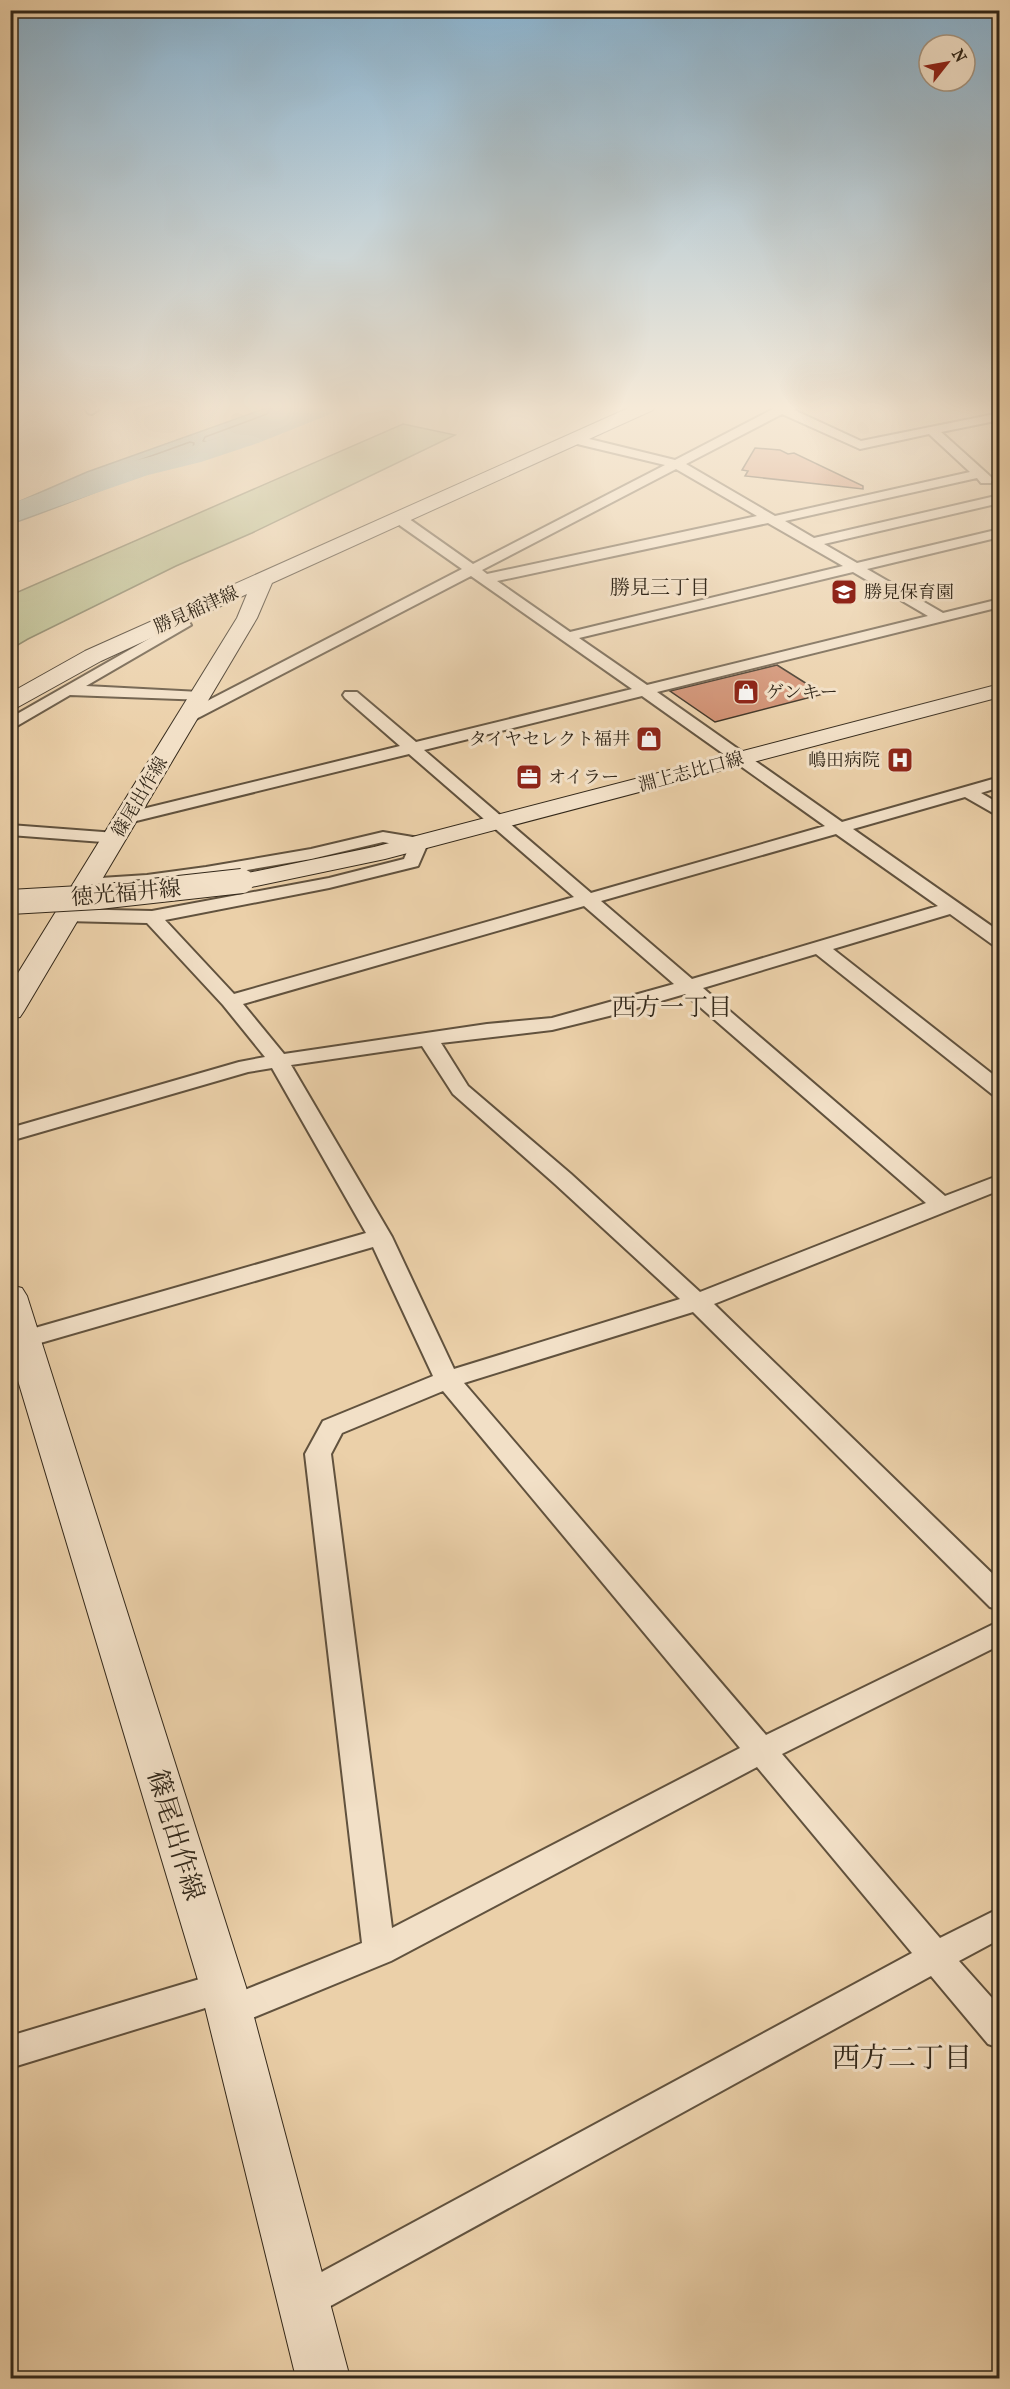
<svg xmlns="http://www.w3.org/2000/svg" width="1010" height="2389" font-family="'IM FELL French Canon','Noto Serif JP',serif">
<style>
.green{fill:#b4bc8a;stroke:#747252;stroke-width:1.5}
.water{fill:#9ab5b1;stroke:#717d75;stroke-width:1.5}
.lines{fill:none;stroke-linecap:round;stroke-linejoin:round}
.shore{stroke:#666e66;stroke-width:1.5}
.river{fill:#9ab5b1;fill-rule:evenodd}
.building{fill:#d08c6e;stroke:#33281a;stroke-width:1.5}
.street-casing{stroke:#61523e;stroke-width:4}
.secondary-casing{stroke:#33281a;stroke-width:2}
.street{fill:#f2e0c7;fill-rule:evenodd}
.secondary{fill:#f2e0c7;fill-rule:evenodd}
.secondary-bridge-casing{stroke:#33281a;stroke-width:26;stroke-linecap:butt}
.secondary-bridge{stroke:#f2e0c7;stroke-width:24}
.labels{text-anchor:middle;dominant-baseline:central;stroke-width:6;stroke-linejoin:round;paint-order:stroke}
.far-poi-label{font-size:18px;fill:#33281a;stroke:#f2e0c7;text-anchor:start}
.far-street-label{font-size:18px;fill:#33281a;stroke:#f2e0c7}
.far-neighbourhood-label{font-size:20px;fill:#33281a;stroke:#f2e0c7}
.street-label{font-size:22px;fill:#33281a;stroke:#f2e0c7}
.neighbourhood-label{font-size:24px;fill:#33281a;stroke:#f2e0c7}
.near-street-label{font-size:27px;fill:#33281a;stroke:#f2e0c7}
.near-neighbourhood-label{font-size:28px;fill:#33281a;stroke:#f2e0c7}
</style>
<rect width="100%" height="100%" fill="#ebd0a9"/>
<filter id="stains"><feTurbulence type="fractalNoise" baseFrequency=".00333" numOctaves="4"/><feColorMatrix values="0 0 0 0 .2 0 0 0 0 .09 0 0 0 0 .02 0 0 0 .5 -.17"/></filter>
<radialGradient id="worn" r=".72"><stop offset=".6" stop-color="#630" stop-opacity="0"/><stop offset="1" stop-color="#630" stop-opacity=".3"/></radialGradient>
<path class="green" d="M403 424 455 435 252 533 176 566 28 639 11 649V595Z"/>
<path class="water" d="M272 406H339C294 424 245 433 199 451 136 475 75 502 11 524V505L87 472Z"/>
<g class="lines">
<path class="shore" d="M271 406 267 414 205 437 203 441 207 442 323 406
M190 442 194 443 193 447 29 511 19 512 21 508 90 478Z"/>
<path class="river" d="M302 406H339L336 412 258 443 201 462 148 475 10 523V504L129 462 183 449 238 431Z"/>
</g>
<path class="building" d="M755 448 780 450 788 454 794 453 863 486V489L745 476 748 471 742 470Z
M777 665 823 694 715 722 670 691Z"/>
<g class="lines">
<g class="street-casing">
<path id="street" d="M84 406H96L98 410 92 414 88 413Z
M770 406H800L794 410 861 441 1000 413V420L941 432 991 477 992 480 991 483H981L977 478 785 521 814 538 1000 495V503L824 544 857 563 1000 529V537L867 569 943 613 1000 599V607L657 692 842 822 1000 777V787L981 793 1000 804V817L965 797 853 829 1000 932V947L993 945 950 914 833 949 1000 1080V1097L993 1095 816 954 703 988 945 1196 1000 1175V1190L714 1304 1000 1581V1610L990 1607 693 1312 464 1383 766 1735 1000 1621V1645L782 1754 940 1938 1000 1908V1939L959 1961 1000 2007V2048L988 2044 931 1976 305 2320 292 2314 286 2301 292 2288 912 1953 757 1767 391 1961 240 2023 228 2027 216 2023 211 2012 215 2005 10 2068V2036L223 1972 235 1976 240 1987 237 1993 362 1943 305 1454 323 1421 433 1376 373 1247 23 1348 14 1346 11 1340 14 1334 366 1233 272 1068 248 1072 10 1141V1128L239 1062 265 1057 223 1005 147 923 66 921 59 919 57 915 59 911 66 909 152 911 329 878 404 859 409 847 383 842 311 859 206 877 147 885 85 889 79 888 76 884 79 880 85 879 147 875 206 867 311 849 383 832 425 839 428 843 418 866 329 888 165 920 234 994 574 897 409 754 128 823 122 822 119 818 122 814 400 746 345 698 343 695 345 692H357L416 742 632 689 471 576 194 720H182L180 717 182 714 462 569 395 522 393 519 395 516H405L473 564 665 465 573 443 571 440 573 437 577 436 675 460 773 409ZM782 414 860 449 929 434 970 472 775 516 686 464ZM676 469 757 516 487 574 482 570ZM768 523 843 566 570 632 497 581ZM853 572 928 616 647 685 579 638ZM642 696 825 826 591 893 424 750ZM836 834 938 906 692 979 601 901ZM584 906 674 984 552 1018 487 1024 284 1054 243 1004ZM685 994 926 1203 700 1292 571 1174 468 1086 441 1043 552 1030 609 1016ZM422 1046 453 1094 555 1184 680 1299 454 1369 392 1237 291 1065ZM443 1391 740 1748 392 1928 331 1454 342 1433Z
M173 616 189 622 191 625 86 686 200 692 208 697 206 700 70 695 10 730V718L173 625 166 620Z
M10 825 116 833 122 834 125 838 122 842 116 843 10 835Z"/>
</g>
<g class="secondary-casing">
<path id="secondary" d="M633 406H655L653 410 272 583 257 618 24 1011 20 1017 10 1019V986L237 618 247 594 101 661 18 707 10 709V693L85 651Z
M1000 684V697L385 859 242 889 233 886 229 881 233 876 374 847Z
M10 1285 22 1288 27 1296 246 1987 350 2378H296L200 1987 10 1354Z"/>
</g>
<use href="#street" class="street"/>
<use href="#secondary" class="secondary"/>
<g class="secondary-bridge-casing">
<path id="secondary-bridge" d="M10 902 98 897 242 881"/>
</g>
<use href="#secondary-bridge" class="secondary-bridge"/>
</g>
<linearGradient id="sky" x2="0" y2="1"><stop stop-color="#89b4d2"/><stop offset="0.55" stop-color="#f6ead8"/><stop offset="1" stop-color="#f6ead8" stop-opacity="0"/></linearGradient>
<rect width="1010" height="741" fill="url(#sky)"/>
<defs>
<g id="school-square" transform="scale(1.35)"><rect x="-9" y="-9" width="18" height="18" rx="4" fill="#8f2418" stroke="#f2e0c7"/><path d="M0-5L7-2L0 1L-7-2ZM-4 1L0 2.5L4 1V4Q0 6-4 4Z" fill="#fff"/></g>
<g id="shop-square" transform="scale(1.35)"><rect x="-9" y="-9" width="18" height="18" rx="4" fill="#8f2418" stroke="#f2e0c7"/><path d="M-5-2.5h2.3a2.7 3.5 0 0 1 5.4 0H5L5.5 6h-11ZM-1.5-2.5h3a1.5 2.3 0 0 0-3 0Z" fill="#fff"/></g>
<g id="hospital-square" transform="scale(1.35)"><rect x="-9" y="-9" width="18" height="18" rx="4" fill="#8f2418" stroke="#f2e0c7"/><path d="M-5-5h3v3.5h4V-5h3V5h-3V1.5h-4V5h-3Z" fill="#fff"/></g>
<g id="office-square" transform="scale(1.35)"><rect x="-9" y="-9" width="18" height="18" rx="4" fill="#8f2418" stroke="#f2e0c7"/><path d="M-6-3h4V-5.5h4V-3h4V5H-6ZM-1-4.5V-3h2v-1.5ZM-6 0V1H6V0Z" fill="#fff"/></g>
</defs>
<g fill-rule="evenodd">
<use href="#school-square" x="844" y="592"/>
<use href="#shop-square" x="746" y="692"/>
<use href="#shop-square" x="649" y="739"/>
<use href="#hospital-square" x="900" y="760"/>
<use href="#office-square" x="529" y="777"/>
</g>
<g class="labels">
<g class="far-poi-label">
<text x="864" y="592">勝見保育園</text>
<text x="766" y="692">ゲンキー</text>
<text x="630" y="739" text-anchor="end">タイヤセレクト福井</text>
<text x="880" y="760" text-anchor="end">嶋田病院</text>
<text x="548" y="777">オイラー</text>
</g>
<g class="far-street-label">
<text transform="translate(196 610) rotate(-24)">勝見稲津線</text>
<text transform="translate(691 772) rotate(-15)">淵上志比口線</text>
<text transform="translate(140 797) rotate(-59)">篠尾出作線</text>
</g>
<g class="far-neighbourhood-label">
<text x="660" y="587">勝見三丁目</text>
</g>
<g class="street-label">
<text transform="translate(126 893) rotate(-5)">徳光福井線</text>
</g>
<g class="neighbourhood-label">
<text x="672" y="1007">西方一丁目</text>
</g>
<g class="near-street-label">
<text transform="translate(176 1835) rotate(73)">篠尾出作線</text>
</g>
<g class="near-neighbourhood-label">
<text x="902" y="2057">西方二丁目</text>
</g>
</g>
<rect width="1010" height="2389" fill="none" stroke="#ebd0a9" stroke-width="36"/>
<rect x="12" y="12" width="986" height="2365" fill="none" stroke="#33281a" stroke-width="3"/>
<rect x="18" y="18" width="974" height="2353" fill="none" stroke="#33281a" stroke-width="1.5"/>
<g transform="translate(947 63) rotate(59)"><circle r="28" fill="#f2e0c7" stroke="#a69682" stroke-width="1.5"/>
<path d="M0-4.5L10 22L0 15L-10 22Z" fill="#8f2418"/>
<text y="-9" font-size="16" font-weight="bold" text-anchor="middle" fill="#33281a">N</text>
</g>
<rect width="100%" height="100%" filter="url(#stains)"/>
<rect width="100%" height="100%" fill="url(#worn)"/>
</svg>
